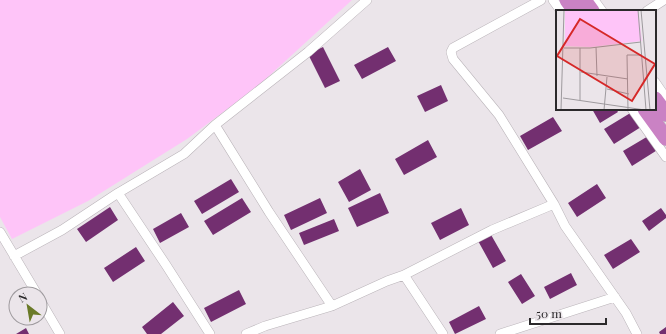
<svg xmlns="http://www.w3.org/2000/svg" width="666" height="334" font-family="'Playfair Display',serif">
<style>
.green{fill:#fec4f8}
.building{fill:#732f70}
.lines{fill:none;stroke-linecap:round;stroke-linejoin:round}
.minor-casing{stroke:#bab4b9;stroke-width:10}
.trunk-casing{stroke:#c4c3c4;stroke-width:16}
.minor{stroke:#fff;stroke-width:9}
.trunk{stroke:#ca82c4;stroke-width:15}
.inset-road{fill:none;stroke:#9e9a9e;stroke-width:1}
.view{fill:#d62828;fill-opacity:0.15;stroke:#d62828;stroke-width:2}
.inset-edge{fill:none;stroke:#2b292b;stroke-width:2}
</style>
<rect width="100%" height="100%" fill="#ebe5ea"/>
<path class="green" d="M0 0H352L257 87 187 139 88 201 12 239 0 217Z"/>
<path class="building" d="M323 47 340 81 325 88 308 54Z
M388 47 396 61 362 79 354 65Z
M441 85 448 101 425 112 417 96Z
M592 109H616L618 112 600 123Z
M632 112 641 127 614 144 604 129Z
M553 117 562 131 528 150 520 136Z
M650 135 659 149 632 166 623 151Z
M428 140 437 157 404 175 395 159Z
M360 169 371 190 349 202 338 182Z
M231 179 239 192 202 214 194 201Z
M597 184 606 198 577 217 568 203Z
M380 193 389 213 357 227 348 208Z
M242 198 251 212 213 235 204 221Z
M320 198 327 213 291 230 284 215Z
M110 207 118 220 86 242 77 229Z
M461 208 469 225 440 240 431 223Z
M661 208 666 215V218L649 231 642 221Z
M181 213 189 227 160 243 153 229Z
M334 219 339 231 304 245 299 233Z
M490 233 506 261 493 268 477 239Z
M631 239 640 252 613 269 604 255Z
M136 247 145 261 113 282 104 268Z
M571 273 577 285 550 299 544 287Z
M521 274 535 296 522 304 508 282Z
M239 290 246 304 211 322 204 308Z
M173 302 184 316 161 334H147L142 327Z
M479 306 486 319 455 334 449 322Z
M666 327V334H660L659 332Z
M26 328 29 334H16Z"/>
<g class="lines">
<g class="minor-casing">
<path id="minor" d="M541 0 453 48 451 52 453 59 499 115 554 204 565 226 626 313 637 334
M553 0 561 11
M594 0 602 11
M647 11 664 0
M655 82 666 98
M632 109 666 157
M215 125 269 212 332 306
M118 193 166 265 210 334
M0 232 37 294
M14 256 62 230 118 193 184 154 215 125 308 52 367 0
M404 275 443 334
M40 300 60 334
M246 334 265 326 332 306 387 281 404 275 492 230 554 204
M500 334 615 297"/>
</g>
<g class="trunk-casing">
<path id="trunk" d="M567 0 575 11
M584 0 592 11
M655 99 666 114
M645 109 666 138"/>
</g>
<use href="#minor" class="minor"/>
<use href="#trunk" class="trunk"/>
</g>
<g transform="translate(556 10)">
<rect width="100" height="100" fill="#ebe5ea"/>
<path d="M9 0H82L86 31 35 37 9 36Z" fill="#fec4f8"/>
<path class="inset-road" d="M82 0 90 100M85 0 94 100M40 37 41 66M8 38H34L85 32M24 38V90M25 62 72 69M51 79 73 84M7 88 89 100M5 100 8 0M48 100 51 67M72 100 71 45H86"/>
<path class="view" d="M24 9 99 54 76 91 1 46Z"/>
<rect width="100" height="100" class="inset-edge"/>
</g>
<g transform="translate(28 306) rotate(329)"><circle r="19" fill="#ebe5ea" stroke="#9e9a9e"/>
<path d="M0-3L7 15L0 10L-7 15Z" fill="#6a7a28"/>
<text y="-6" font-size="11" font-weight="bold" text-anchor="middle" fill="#2b292b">N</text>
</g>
<path d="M530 318v6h76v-6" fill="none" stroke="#2b292b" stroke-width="2"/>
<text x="536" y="318" font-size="12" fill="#2b292b" stroke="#ebe5ea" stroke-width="3" paint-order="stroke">50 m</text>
</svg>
